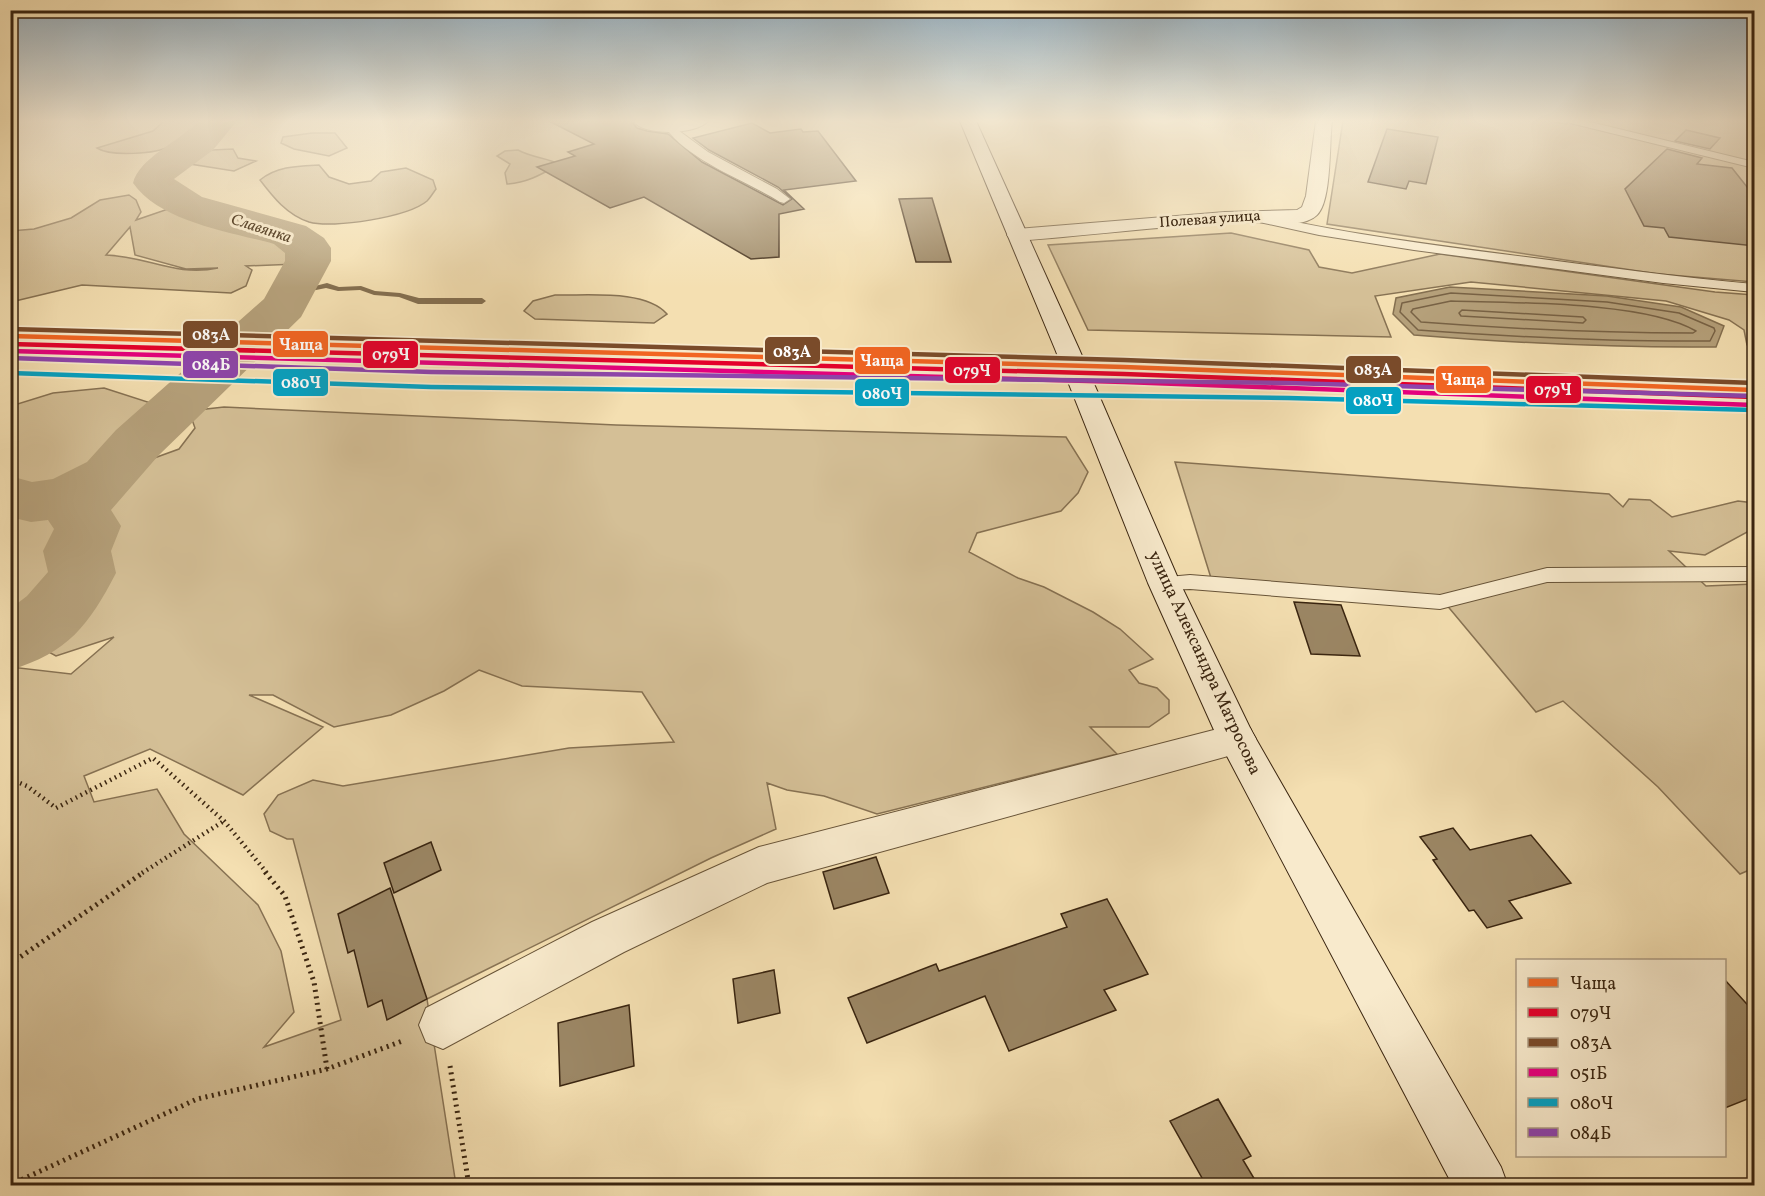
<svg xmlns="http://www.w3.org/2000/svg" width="1765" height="1196" font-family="Vollkorn,serif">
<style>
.green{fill:#d4bf96;stroke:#877253;stroke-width:1.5;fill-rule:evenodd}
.water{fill:#b5a07a;stroke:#846f50;stroke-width:1.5}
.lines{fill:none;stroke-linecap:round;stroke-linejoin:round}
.shore{stroke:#786245;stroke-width:1.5}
.stream{fill:#846f50;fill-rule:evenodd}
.river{fill:#b5a07a;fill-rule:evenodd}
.building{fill:#9b8664;stroke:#3a2510;stroke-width:1.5}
.lane-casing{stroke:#685438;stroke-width:2}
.street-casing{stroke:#685438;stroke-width:2}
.secondary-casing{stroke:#3a2510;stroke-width:2}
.path-far1{stroke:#3a2510;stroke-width:4.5;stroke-dasharray:1.5 4;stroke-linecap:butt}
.path{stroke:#3a2510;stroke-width:5;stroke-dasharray:2 4.5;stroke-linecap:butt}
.lane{fill:#f8eacc;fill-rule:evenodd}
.street{fill:#f8eacc;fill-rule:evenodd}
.secondary{fill:#f8eacc;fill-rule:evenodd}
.rail-1-casing{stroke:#f8eacc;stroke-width:8}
.rail-2-casing{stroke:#f8eacc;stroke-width:8}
.rail-3-casing{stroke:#f8eacc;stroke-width:8}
.rail-4-casing{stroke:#f8eacc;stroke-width:8}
.rail-5-casing{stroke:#f8eacc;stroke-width:8}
.rail-6-casing{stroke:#f8eacc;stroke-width:8}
.rail-1{stroke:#f26522;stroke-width:4.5}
.rail-2{stroke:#e4002b;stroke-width:4.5}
.rail-3{stroke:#7a4b2a;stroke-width:4.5}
.rail-4{stroke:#e5007d;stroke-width:4.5}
.rail-5{stroke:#03a2c4;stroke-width:4.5}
.rail-6{stroke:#8e44ad;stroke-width:4.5}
.labels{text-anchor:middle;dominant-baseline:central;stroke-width:6;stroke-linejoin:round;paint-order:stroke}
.far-street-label{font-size:15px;fill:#3a2510;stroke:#f8eacc}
.far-water-label{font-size:16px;font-style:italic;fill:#5f4a30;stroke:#f8eacc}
.street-label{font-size:18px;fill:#3a2510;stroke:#f8eacc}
.line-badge{stroke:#f8eacc;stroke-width:2}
.badge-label{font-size:16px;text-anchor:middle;font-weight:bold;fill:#fff}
</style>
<rect width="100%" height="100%" fill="#f4dfb1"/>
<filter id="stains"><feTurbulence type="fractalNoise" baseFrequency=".00333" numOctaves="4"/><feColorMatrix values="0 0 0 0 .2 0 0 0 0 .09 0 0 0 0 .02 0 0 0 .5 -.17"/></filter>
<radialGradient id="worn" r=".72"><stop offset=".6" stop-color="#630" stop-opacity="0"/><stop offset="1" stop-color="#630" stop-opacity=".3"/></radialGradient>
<path class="green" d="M164 121H226C217 123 207 123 198 126 186 130 181 140 171 146 156 154 111 157 97 148L153 131Z
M1343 121H1545L1567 124 1568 121H1754V282L1658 274 1327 224Z
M312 133H335L347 148 329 156 294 149 281 143 283 137Z
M233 149 238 158 256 161 234 171 190 164 189 158 212 150Z
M518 150C531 157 546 158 560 164 542 174 527 183 507 184L505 173 510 164 497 156 505 151Z
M319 165 329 177 349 184 371 181 381 172 406 168 433 180 436 189C433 193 430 198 427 201 408 217 333 229 309 222 287 215 273 197 260 180 277 166 298 166 319 165Z
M129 195 136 200 141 212 136 220 168 209 297 246V264L246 266 252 270 246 286 231 293 82 285 11 302V231L34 229 71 218 100 200ZM130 227 135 255 186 269 218 268C175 277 147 256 106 255Z
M1231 233 1309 250 1319 267 1352 273 1440 254 1715 292 1754 295V347L1747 345 1744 330 1729 320 1666 301 1471 282 1375 296 1391 337 1088 330 1048 245Z
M555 295C587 296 645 289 667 314L654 323 535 319 524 311 533 301Z
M104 388 157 405 91 476 62 489 34 493 11 486V406L53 393Z
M224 407 616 425 1066 437 1088 472 1078 493 1061 511 977 533 969 552 1018 578 1044 587 1093 612 1120 629 1153 659 1129 670 1139 683 1157 688 1169 700V713L1149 727H1090L1117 754 877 814 824 796 787 790 767 783 776 829 711 858 427 999 456 1185 11 1186V667L71 674 114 637 56 656 34 644 11 653V519L88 503 146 461 179 449 195 428 189 411ZM479 670 522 686 642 692 674 742 569 748 343 786 313 780 278 795 264 814 270 831 287 839H293L341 1020 264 1047 294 1012 281 951 258 905 184 834 157 789 94 802 84 776 150 749 243 795 323 727 249 695H273L334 727 391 715 444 691Z
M1175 462 1609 494 1623 507 1629 499 1650 500 1672 517 1738 501 1754 503V534L1747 532 1705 555 1669 551 1706 586 1754 584V868L1740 874 1658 787 1563 701 1536 712 1440 597 1211 578Z"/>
<path class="water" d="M1450 287 1607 296 1681 307 1724 326 1716 347C1615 348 1515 343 1414 335L1393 314 1396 298Z"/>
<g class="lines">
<path class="shore" d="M1451 293 1607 302 1679 313 1714 328 1715 331 1710 341C1612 342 1515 337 1418 330L1400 312 1402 303Z
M1451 301C1513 303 1645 301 1696 331L1693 333C1602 333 1512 329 1421 322L1411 312 1413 309Z
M1462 310 1583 317 1586 320 1583 323 1461 316 1459 313Z"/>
<path class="stream" d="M327 283 339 287 361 286 375 291 400 293 419 298H482L486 301 482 304H418L399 297 374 295 360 290 338 291 326 288 291 295 287 293Z"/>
<path class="river" d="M199 121H237L213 150 174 179 202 197 306 226 324 238 331 248V261L301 317 158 456 111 510 121 526 111 551 116 573C89 625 68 653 10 670V609L27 596 48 572 43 551 54 529 48 520 31 522 10 517V476L32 482 53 479 87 462 116 430 264 299 285 261V253L274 244C231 232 160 222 133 183 139 158 180 141 199 121Z"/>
</g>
<path class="building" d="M549 121H631L637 128 647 131 668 134 702 162 783 205 792 199 778 187 709 150 693 138 752 123 770 133 801 129 803 132 818 131 856 181 784 190 804 209 779 214V257L751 259 644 197 610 208 537 167 575 156 568 152 594 144Z
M1387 129 1438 137 1426 184 1409 181 1406 189 1368 182Z
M1686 130 1720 138 1710 149 1675 141Z
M1667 149 1702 158 1697 164 1732 168 1755 197V246L1669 237 1664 228 1644 226 1625 189Z
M932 198 951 262H916L899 199Z
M1294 602 1341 605 1360 656 1311 654Z
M1453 828 1470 850 1531 835 1571 883 1509 901 1522 918 1487 928 1474 910 1469 911 1433 860 1437 859 1420 837Z
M431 842 441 870 394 893 384 863Z
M876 857 889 893 834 909 823 872Z
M390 888 427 999 387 1020 382 1000 368 1007 354 950 348 953 338 914Z
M1107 899 1148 974 1104 990 1116 1010 1009 1051 985 996 867 1043 848 998 936 964 939 971 1067 927 1061 914Z
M774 970 780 1013 738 1023 733 979Z
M1725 980 1755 1013V1096L1725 1108Z
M629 1005 634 1066 560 1086 558 1023Z
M1218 1099 1251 1156 1243 1160 1258 1185H1206L1170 1121Z"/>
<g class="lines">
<g class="lane-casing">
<path id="lane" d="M1569 121H1586L1754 162V168L1570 123Z
M671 125 708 152 777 189 790 199 784 203 780 202C745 180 689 161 666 128Z
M1255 213C1339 233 1425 244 1510 255 1592 265 1672 277 1754 284V292L1663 283 1414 250 1319 235 1250 220 1249 217 1250 214Z
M1754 567V581L1547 582 1440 609 1190 589 1164 590 1157 588 1154 583 1157 578 1190 575 1440 595 1547 568Z"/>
</g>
<g class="street-casing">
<path id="street" d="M633 121H708C697 135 643 136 633 121Z
M1316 121H1332C1329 142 1332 201 1317 215 1302 229 1273 222 1255 222 1175 224 1096 235 1017 241L1010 239 1007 235 1010 231 1017 229 1225 212 1297 210 1302 207 1306 196Z
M1237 724 1250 728 1256 739 1250 750 767 883 624 952 443 1049 426 1042 419 1025 426 1008 592 922 759 847Z"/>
</g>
<g class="secondary-casing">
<path id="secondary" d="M960 121H976L1079 349 1180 583 1252 732 1501 1167 1508 1186H1453L1218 739 1148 583 1055 349Z"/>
</g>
<path class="path-far1" d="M10 779 27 786 56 808 153 758 224 821 267 873
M142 873 224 821"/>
<path class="path" d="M265 872 285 896 314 982 327 1069
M10 964 144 872
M450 1066 469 1186
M10 1185 197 1099 327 1069 405 1040"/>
<use href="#lane" class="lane"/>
<use href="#street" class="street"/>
<use href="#secondary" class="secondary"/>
<g class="rail-1-casing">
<path id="rail-1" d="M10 336 1124 367 1754 390"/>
</g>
<g class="rail-2-casing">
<path id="rail-2" d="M10 344 1124 374 1754 397"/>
</g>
<g class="rail-3-casing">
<path id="rail-3" d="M10 329 1124 360 1754 383"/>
</g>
<g class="rail-4-casing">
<path id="rail-4" d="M10 351 1124 382 1753 405"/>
</g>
<g class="rail-5-casing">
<path id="rail-5" d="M10 373 431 387 1288 398 1754 410"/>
</g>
<g class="rail-6-casing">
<path id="rail-6" d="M10 358 431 372 1288 383 1754 396"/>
</g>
<use href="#rail-1" class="rail-1"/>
<use href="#rail-2" class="rail-2"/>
<use href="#rail-3" class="rail-3"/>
<use href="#rail-4" class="rail-4"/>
<use href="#rail-5" class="rail-5"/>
<use href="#rail-6" class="rail-6"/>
</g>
<linearGradient id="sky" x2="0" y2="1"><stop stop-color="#93acbc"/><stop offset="0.42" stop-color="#faf1dc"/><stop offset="1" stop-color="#faf1dc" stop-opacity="0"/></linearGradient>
<rect width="1765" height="288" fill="url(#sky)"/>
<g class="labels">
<g class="far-street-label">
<text transform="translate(1210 220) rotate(-4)">Полевая улица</text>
</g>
<g class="far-water-label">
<text transform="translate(261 229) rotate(18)">Славянка</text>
</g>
<g class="street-label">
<text transform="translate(1204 663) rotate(65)">улица Александра Матросова</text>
</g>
</g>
<g class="line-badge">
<rect x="182" y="320" width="57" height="29" rx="6" fill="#7a4b2a"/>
<rect x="272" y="330" width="57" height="28" rx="6" fill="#f26522"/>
<rect x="764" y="336" width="57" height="29" rx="6" fill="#7a4b2a"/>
<rect x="362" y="340" width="57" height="29" rx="6" fill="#e4002b"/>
<rect x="854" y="346" width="57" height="29" rx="6" fill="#f26522"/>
<rect x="182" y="350" width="57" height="29" rx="6" fill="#8e44ad"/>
<rect x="1345" y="355" width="57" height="29" rx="6" fill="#7a4b2a"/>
<rect x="944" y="356" width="57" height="28" rx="6" fill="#e4002b"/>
<rect x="1435" y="365" width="57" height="29" rx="6" fill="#f26522"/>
<rect x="272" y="368" width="57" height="29" rx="6" fill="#03a2c4"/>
<rect x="1525" y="375" width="57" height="29" rx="6" fill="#e4002b"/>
<rect x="854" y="378" width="56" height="29" rx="6" fill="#03a2c4"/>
<rect x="1345" y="386" width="57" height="29" rx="6" fill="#03a2c4"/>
</g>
<g class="badge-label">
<text x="211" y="340">083А</text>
<text x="301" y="350">Чаща</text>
<text x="792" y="357">083А</text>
<text x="391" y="360">079Ч</text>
<text x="882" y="366">Чаща</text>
<text x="211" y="370">084Б</text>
<text x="1373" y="375">083А</text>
<text x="972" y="376">079Ч</text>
<text x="1463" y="385">Чаща</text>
<text x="301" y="388">080Ч</text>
<text x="1553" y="395">079Ч</text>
<text x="882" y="399">080Ч</text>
<text x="1373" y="406">080Ч</text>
</g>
<rect width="1765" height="1196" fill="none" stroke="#f4dfb1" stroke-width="36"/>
<rect x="12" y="12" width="1741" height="1172" fill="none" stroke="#3a2510" stroke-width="3"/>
<rect x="18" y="18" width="1729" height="1160" fill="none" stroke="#3a2510" stroke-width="1.5"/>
<rect x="1516" y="959" width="210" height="198" fill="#f8eacc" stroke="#ac9b81" stroke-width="1.5"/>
<rect x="1528" y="978" width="30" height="9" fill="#f26522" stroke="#ac9b81" stroke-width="1.5"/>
<text x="1570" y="989" font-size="18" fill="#3a2510">Чаща</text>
<rect x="1528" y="1008" width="30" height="9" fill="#e4002b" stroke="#ac9b81" stroke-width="1.5"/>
<text x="1570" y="1019" font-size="18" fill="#3a2510">079Ч</text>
<rect x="1528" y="1038" width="30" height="9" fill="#7a4b2a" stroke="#ac9b81" stroke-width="1.5"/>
<text x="1570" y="1049" font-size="18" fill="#3a2510">083А</text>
<rect x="1528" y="1068" width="30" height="9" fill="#e5007d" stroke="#ac9b81" stroke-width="1.5"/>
<text x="1570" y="1079" font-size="18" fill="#3a2510">051Б</text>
<rect x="1528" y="1098" width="30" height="9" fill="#03a2c4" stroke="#ac9b81" stroke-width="1.5"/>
<text x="1570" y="1109" font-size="18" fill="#3a2510">080Ч</text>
<rect x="1528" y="1128" width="30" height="9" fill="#8e44ad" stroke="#ac9b81" stroke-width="1.5"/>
<text x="1570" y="1139" font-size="18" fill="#3a2510">084Б</text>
<rect width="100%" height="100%" filter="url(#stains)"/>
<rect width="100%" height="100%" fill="url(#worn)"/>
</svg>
